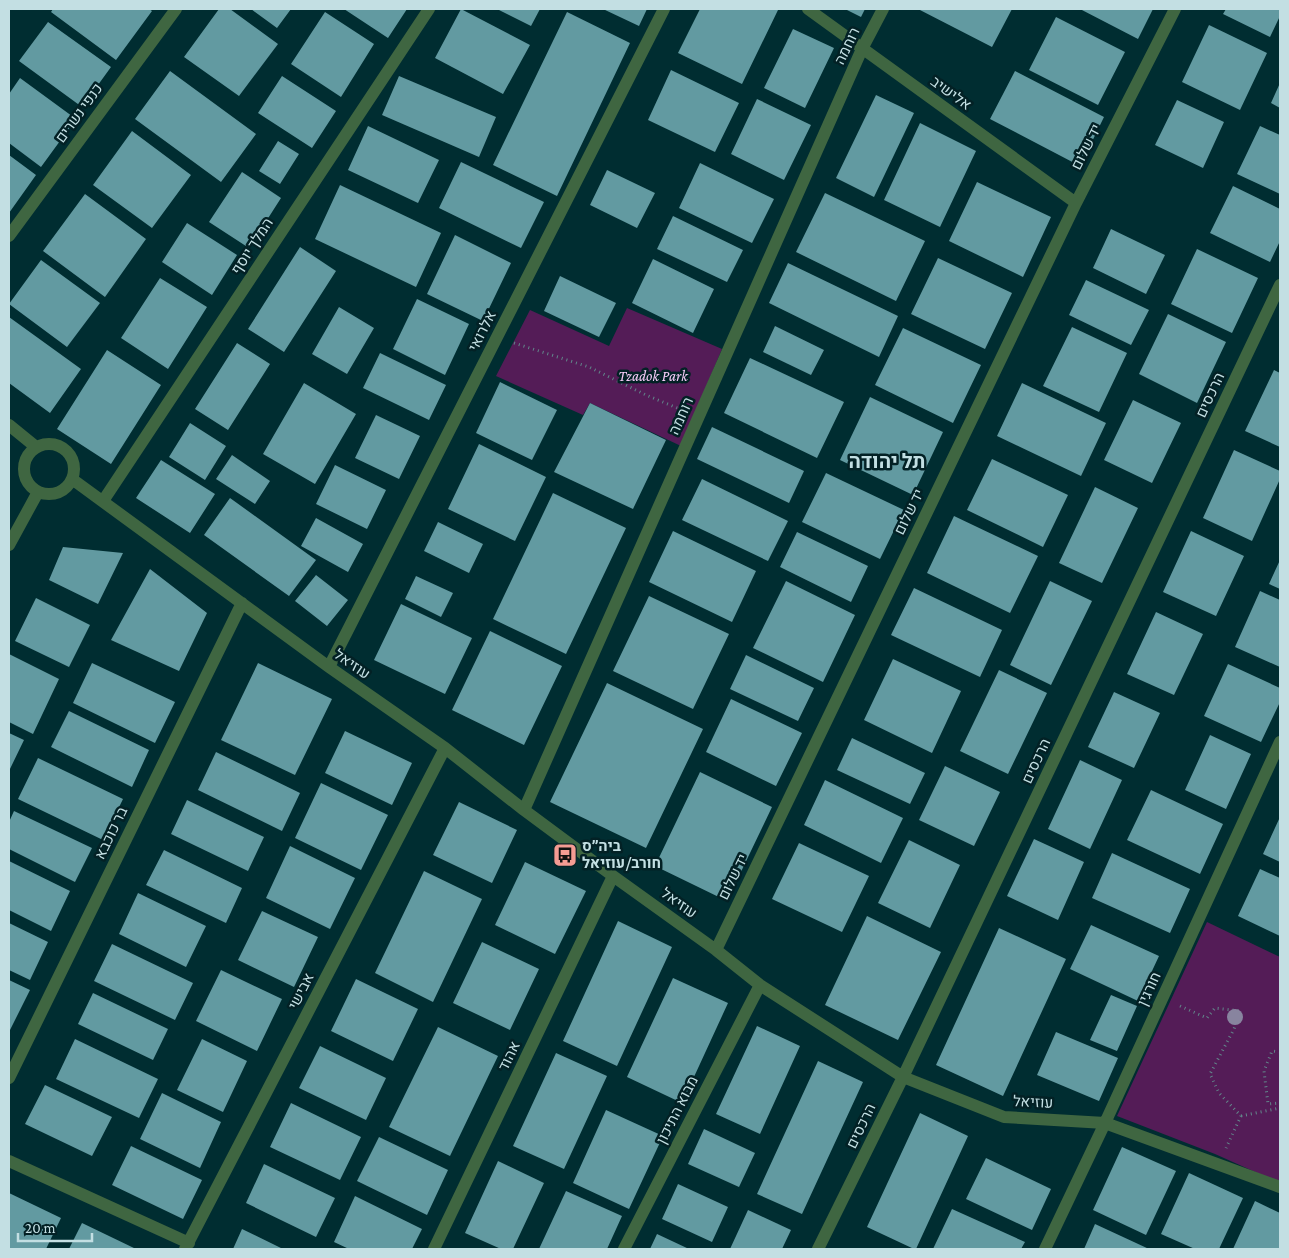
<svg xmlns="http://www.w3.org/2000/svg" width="1289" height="1258" font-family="'Crimson Pro',Heebo,serif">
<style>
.green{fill:#541c57}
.building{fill:#629aa1}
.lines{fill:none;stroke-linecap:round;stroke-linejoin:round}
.path{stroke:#62878b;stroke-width:3;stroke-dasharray:1 4;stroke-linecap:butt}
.minor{stroke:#3f6641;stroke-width:12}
.tree{fill:#88849f}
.labels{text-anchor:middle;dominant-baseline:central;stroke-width:5;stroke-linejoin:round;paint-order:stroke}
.street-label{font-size:15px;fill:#c3dfe3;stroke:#032125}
.park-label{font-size:15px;font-style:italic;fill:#f8ccf9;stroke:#032125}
.poi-label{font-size:15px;font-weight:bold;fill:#c3dfe3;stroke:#032125;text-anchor:start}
.district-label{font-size:20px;font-weight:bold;fill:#c3dfe3;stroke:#032125}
</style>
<rect width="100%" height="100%" fill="#002d31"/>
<path class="green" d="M627 308 722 349 681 446 590 403 583 415 496 376 530 310 609 346Z
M1207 922 1280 957V1183L1215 1154 1117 1116Z"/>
<path class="building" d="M53 9H149L152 11 116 60 51 12Z
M219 9H230L278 44 239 96 184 57Z
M251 9H291L277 28Z
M344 9H407L388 38Z
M461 9 530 45 503 94 435 58Z
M497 9H540L531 26Z
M603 9H647L639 26Z
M700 9H774L778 10 742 84 678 53Z
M845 9H865L861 17Z
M918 9H1012L992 47Z
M1080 9H1153L1138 39Z
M1226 9H1280V16L1270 37 1223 14Z
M325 12 374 44 341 97 291 64Z
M567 12 630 43 557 196 493 165Z
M1056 17 1125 52 1098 105 1029 70Z
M48 22 111 67 82 107 19 61Z
M1209 25 1267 53 1240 110 1182 82Z
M793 29 834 48 805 108 764 88Z
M671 70 739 103 715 152 648 120Z
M170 71 256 134 221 182 135 119Z
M1015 71 1104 117 1080 166 990 119Z
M282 76 336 111 312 148 258 113Z
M399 76 496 117 479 157 382 115Z
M20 78 76 119 41 167 9 143V94Z
M1280 83V108L1271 103Z
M876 95 914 113 874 197 836 178Z
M757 99 811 125 784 180 731 154Z
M1177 100 1224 122 1203 168 1155 145Z
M920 123 976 151 940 227 884 200Z
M368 126 439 160 418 203 348 170Z
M1260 126 1280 135V194L1237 174Z
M132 131 191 175 152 228 93 185Z
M278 141 299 154 280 184 259 171Z
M9 155 36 175 9 213Z
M461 162 544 202 521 248 439 208Z
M700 163 774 199 752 243 679 208Z
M607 170 655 193 637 228 590 205Z
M242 172 281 198 249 248 209 222Z
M977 182 1051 217 1023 277 949 241Z
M340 185 441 233 416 287 315 239Z
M1233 186 1280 209V241L1270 262 1210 233Z
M825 193 925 241 896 301 796 252Z
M85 194 146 239 105 297 43 251Z
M673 216 743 250 727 282 657 249Z
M187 223 237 255 212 295 162 262Z
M1111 229 1165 255 1146 294 1093 268Z
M455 235 511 263 483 321 427 294Z
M300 247 336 271 284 352 248 329Z
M1197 249 1258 278 1232 333 1171 304Z
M938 258 1012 293 985 349 911 314Z
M653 259 714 289 693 333 632 303Z
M41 260 100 303 67 347 9 304Z
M788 263 898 316 879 357 769 303Z
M560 276 616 303 599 337 544 311Z
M160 278 207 307 168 369 121 338Z
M1086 280 1149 310 1131 345 1069 315Z
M417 299 469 324 445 375 393 349Z
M339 307 374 328 347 374 312 354Z
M1168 314 1226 342 1197 403 1139 374Z
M9 317 81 369 50 413 9 383Z
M775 326 824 350 811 375 763 352Z
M1072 327 1127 353 1099 412 1043 386Z
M903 328 981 365 953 423 875 385Z
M237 343 270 364 228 430 195 409Z
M107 350 161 385 111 464 57 429Z
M380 353 446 385 429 420 363 388Z
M750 358 844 402 817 458 724 413Z
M1274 370 1280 373V447L1245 431Z
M500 382 557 410 532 460 476 433Z
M304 383 356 414 315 484 263 454Z
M1022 383 1106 423 1081 476 997 436Z
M870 397 943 432 913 495 840 460Z
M1133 400 1181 423 1152 483 1104 460Z
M590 403 666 440 633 509 554 472Z
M376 415 420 436 399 479 355 458Z
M190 423 226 446 205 480 169 457Z
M712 427 804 471 789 503 697 459Z
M479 444 546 477 515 541 448 509Z
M1234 450 1280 471V479L1252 541 1203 518Z
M232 455 270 481 255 504 216 479Z
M992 459 1068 495 1043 547 967 510Z
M161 460 215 494 190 533 136 498Z
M335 465 386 490 367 529 316 504Z
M826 473 904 510 880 559 802 522Z
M702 479 788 521 768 561 682 520Z
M1095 487 1138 508 1102 583 1059 563Z
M553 493 626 528 566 654 493 619Z
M230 498 316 560 289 596 204 535Z
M954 516 1038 556 1010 613 927 573Z
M316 518 363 544 348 572 301 546Z
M438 522 483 544 469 573 424 551Z
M673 531 756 571 732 622 649 582Z
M1191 531 1244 556 1216 616 1163 592Z
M797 532 868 566 851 602 780 567Z
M63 547 123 553 98 604 49 580Z
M1280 560V589L1269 584Z
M150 569 207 613 179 671 111 640Z
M316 575 348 600 327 626 295 601Z
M416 576 453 593 441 617 405 599Z
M786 581 855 615 823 682 753 648Z
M1050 581 1092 601 1051 685 1010 665Z
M914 588 1002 630 980 677 891 635Z
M1260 591 1280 600V667L1235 647Z
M649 596 729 634 693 709 613 671Z
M36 598 90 625 69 667 15 641Z
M401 604 472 638 445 694 374 660Z
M1156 612 1203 634 1174 695 1127 674Z
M490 631 562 666 524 745 452 710Z
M9 654 59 679 33 734 9 722Z
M746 655 814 688 798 721 730 689Z
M893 659 961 691 932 753 864 720Z
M92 663 175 702 155 743 73 703Z
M258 663 332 699 295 775 221 740Z
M1228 664 1280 688V702L1261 742 1204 716Z
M999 670 1047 693 1008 774 960 751Z
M607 683 703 729 646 848 550 802Z
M1114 692 1160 713 1134 768 1088 747Z
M731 699 802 733 776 786 706 752Z
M69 711 149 750 132 787 51 747Z
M345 731 412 763 392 805 325 773Z
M9 733 24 740 9 771Z
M1210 735 1251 754 1226 809 1185 790Z
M852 738 925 773 910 804 837 770Z
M216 752 300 793 282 831 198 790Z
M38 758 123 799 103 840 18 799Z
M1080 760 1122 780 1090 849 1048 829Z
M945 766 1000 792 974 846 919 820Z
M700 772 772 807 727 901 655 866Z
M825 780 903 818 881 863 804 825Z
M321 783 388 815 361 870 295 838Z
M1151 790 1223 824 1200 874 1127 840Z
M187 800 264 837 248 871 171 834Z
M459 802 517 830 492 883 433 855Z
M14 811 92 848 75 882 9 849V822Z
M1280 817V862L1263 854Z
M1034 839 1084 862 1058 920 1007 896Z
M909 840 960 865 930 928 878 903Z
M799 843 869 876 842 932 772 899Z
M290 846 355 878 330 929 266 898Z
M164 850 242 888 226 923 146 885Z
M1112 853 1190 889 1170 933 1092 898Z
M9 861 70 891 51 931 9 910Z
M525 862 586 891 555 954 495 925Z
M1260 869 1280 878V936L1238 916Z
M424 871 482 899 433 1002 375 973Z
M138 893 206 926 186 967 119 934Z
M262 911 318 937 294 987 238 960Z
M867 916 941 952 898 1040 825 1005Z
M618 921 672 947 617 1066 563 1041Z
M9 923 48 942 30 980 9 970Z
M1091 925 1159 956 1138 1001 1070 969Z
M999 928 1066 959 1003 1096 936 1065Z
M482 942 539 969 510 1030 453 1003Z
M112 944 193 983 175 1020 94 981Z
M221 970 282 999 257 1051 196 1021Z
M673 978 728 1003 682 1103 627 1077Z
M356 979 418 1009 393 1061 331 1031Z
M9 980 30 990 9 1032Z
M93 993 168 1029 153 1060 78 1024Z
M1111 995 1137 1006 1117 1051 1090 1040Z
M757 1026 800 1046 760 1134 716 1114Z
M438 1027 498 1056 450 1156 389 1127Z
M1056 1032 1118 1058 1099 1101 1037 1075Z
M75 1039 158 1079 139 1118 56 1079Z
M202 1039 247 1061 223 1112 177 1090Z
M320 1046 386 1078 366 1120 299 1088Z
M556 1053 607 1076 564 1169 513 1146Z
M818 1061 863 1082 802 1214 757 1194Z
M45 1085 112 1117 92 1156 25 1124Z
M162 1093 221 1122 200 1168 140 1139Z
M291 1103 361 1137 340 1180 270 1147Z
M606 1110 663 1136 629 1209 573 1183Z
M920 1113 968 1136 916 1249H914L867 1227Z
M704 1129 755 1153 739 1187 688 1164Z
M379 1137 448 1170 427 1215 357 1181Z
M131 1146 202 1180 183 1219 112 1185Z
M1122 1147 1176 1171 1146 1235 1093 1210Z
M986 1158 1051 1189 1032 1230 966 1199Z
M498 1161 544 1183 513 1249H501L465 1233Z
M264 1164 335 1198 316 1237 246 1203Z
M1189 1173 1243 1198 1219 1249H1195L1161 1234Z
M678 1184 728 1207 712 1242 662 1219Z
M566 1191 622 1216 607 1249H539Z
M9 1193 61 1218 46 1249H9Z
M355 1196 422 1229 412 1249H349L334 1242Z
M1255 1201 1280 1213V1249H1233Z
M952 1209 1025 1242 1021 1249H933Z
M748 1210 791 1230 782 1249H730Z
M82 1223 136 1249H69Z
M1095 1224 1149 1249H1084Z
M242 1229 283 1249H233Z
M657 1234 689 1249H650Z"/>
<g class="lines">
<path class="path" d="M514 343 589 367 646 395 682 410
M1180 1006 1207 1018 1215 1008 1240 1011 1234 1029 1210 1074 1219 1093 1241 1116 1226 1148
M1280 1052 1272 1051 1264 1071 1268 1104 1280 1103
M1241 1116 1280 1108"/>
<path class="minor" d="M808 9 1076 203
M9 236 176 9
M9 425 36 447
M24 469a25 25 0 1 1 50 0a25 25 0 1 1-50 0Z
M72 479 329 667 445 748 524 810 613 876 716 950 760 985 903 1077 1004 1117 1105 1123 1280 1187
M103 501 429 9
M9 545 38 492
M329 667 664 9
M524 810 862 49 883 9
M716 950 1076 203 1175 9
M9 1078 242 603
M9 1161 189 1243
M185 1249 445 748
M434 1249 613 876
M624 1249 760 985
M818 1249 903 1077 1280 285
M1045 1249 1105 1123 1280 742"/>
</g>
<circle class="tree" cx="1235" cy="1017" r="8"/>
<defs>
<g id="bus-square" transform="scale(1.25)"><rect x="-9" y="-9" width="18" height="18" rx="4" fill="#f59c93" stroke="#032125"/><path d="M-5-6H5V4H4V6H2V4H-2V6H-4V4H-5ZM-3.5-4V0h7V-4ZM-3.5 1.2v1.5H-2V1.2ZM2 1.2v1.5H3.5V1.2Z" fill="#111"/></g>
</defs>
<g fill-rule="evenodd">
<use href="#bus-square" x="565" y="855"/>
</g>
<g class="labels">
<g class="street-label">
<text transform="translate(847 46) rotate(-64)">רוחמה</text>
<text transform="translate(951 93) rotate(36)">אלישיב</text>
<text transform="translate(79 113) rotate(-54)">כנפי נשרים</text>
<text transform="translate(1086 147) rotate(-63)">יד שלום</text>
<text transform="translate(252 246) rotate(-57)">המלך יוסף</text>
<text transform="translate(482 331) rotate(-63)">אלרואי</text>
<text transform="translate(1210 395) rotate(-65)">הרכסים</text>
<text transform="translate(681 416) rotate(-66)">רוחמה</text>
<text transform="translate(909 512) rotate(-64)">יד שלום</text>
<text transform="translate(352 664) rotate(35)">עוזיאל</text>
<text transform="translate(1036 761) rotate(-65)">הרכסים</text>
<text transform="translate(111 833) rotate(-64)">בר כוכבא</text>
<text transform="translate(733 877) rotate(-64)">יד שלום</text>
<text transform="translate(679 903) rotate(36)">עוזיאל</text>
<text transform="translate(1149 989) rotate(-65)">חורגין</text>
<text transform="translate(301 991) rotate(-63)">אבישי</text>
<text transform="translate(509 1056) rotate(-64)">אהוד</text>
<text transform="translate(1033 1102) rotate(3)">עוזיאל</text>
<text transform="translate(677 1110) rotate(-63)">מבוא התיכון</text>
<text transform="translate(861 1126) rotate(-64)">הרכסים</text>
</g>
<g class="park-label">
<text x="653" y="376">Tzadok Park</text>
</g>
<g class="poi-label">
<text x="582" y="846">ביה״ס<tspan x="582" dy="17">חורב/עוזיאל</tspan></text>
</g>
<g class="district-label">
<text x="887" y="461">תל יהודה</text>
</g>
</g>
<rect width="1289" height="1258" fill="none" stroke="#c3dfe3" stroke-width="20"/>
<path d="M18 1233v8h74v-8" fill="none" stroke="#c3dfe3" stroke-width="2.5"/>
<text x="25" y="1233" font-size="15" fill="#c3dfe3" stroke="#032125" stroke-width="4" paint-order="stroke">20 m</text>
</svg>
